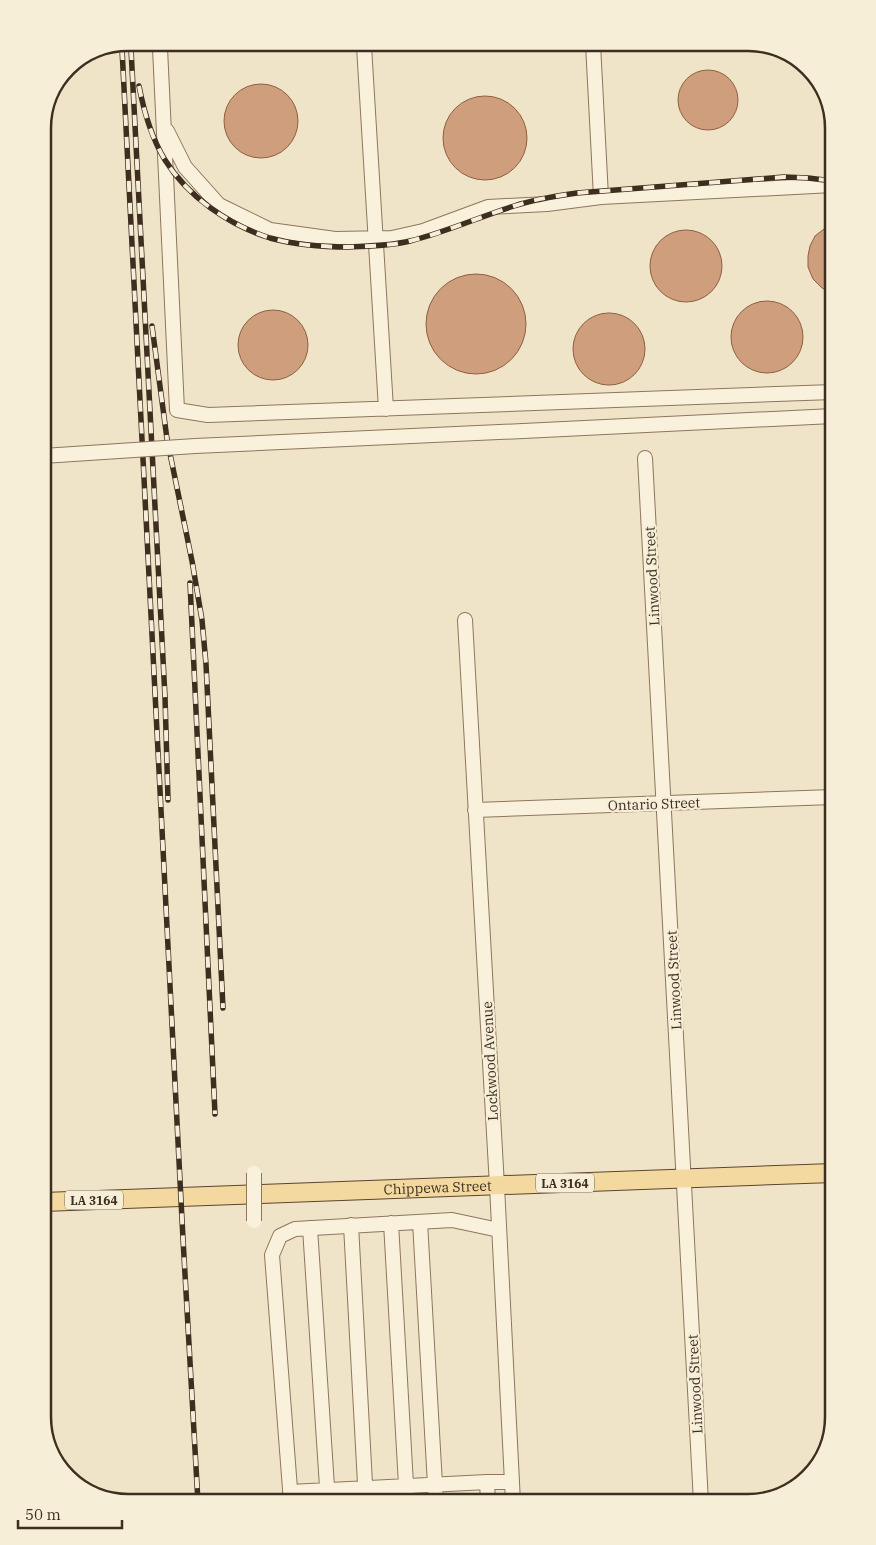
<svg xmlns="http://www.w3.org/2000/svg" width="876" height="1545" font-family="'IBM Plex Serif',serif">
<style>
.building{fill:#cf9f7d;stroke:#8d5f41}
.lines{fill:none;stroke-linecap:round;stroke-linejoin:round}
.minor-casing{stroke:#8d765c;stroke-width:16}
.major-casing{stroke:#5b4430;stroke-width:20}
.minor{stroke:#faf1dc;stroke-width:14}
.major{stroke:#f3d9a0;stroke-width:18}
.rail-casing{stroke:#3d2e20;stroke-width:5.5}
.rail{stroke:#f7eed8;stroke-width:4;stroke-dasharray:11;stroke-linecap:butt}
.minor-bridge-casing{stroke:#8d765c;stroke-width:16;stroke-linecap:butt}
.minor-bridge{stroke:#faf1dc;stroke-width:14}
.labels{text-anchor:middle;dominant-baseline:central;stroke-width:4.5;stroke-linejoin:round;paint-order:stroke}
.shield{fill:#f7eed8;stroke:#756857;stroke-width:1}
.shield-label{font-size:12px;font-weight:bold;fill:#3d2e20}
.street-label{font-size:14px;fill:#3d2e20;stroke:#f7eed8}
.rim{fill:none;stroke:#3d2e20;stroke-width:2.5}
</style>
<rect width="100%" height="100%" fill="#f0e4c8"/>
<path class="building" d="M678 100a30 30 0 1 1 60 0a30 30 0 1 1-60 0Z
M224 121a37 37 0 1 1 74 0a37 37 0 1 1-74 0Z
M443 138a42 42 0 1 1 84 0a42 42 0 1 1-84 0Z
M833 224V294L822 288 813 279 808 267V256L810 246 815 236 824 229Z
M650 266a36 36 0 1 1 72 0a36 36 0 1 1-72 0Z
M426 324a50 50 0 1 1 100 0a50 50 0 1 1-100 0Z
M731 337a36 36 0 1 1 72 0a36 36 0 1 1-72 0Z
M238 345a35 35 0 1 1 70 0a35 35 0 1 1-70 0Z
M573 349a36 36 0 1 1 72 0a36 36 0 1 1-72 0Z"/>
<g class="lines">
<g class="minor-casing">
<path id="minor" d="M593 44 601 197
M364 46 386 409
M160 48 177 410 208 415 833 392
M832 123 833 148
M167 131 185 167 219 205 270 230 335 239 392 238 423 231 488 207 547 204 601 197 833 185
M523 431 833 416
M832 453 833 487
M645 458 701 1502
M465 620 497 1186 513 1502
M475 810 833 797
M420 1222 436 1502
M391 1223 407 1502
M351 1225 366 1502
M310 1228 328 1502
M290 1492 487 1482
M291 1502 272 1255 280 1236 295 1229 452 1220 499 1230
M488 1502 487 1482H512"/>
</g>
<g class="major-casing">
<g id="major">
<path id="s1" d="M43 1202 833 1173"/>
</g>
</g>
<use href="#minor" class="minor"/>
<use href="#major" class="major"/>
<g class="rail-casing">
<path id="rail" d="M122 49 183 1239 198 1502
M131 49 165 697 168 800
M139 86C144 112 151 137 165 160 188 197 229 225 270 238 296 245 323 247 349 247 369 246 390 246 410 241 446 232 479 217 514 206 535 199 556 196 577 193L784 177 808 178 833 181
M152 326 167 439 192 561 202 620 206 664 223 1008
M190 583 215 1114"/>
</g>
<use href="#rail" class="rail"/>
<g class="minor-bridge-casing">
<path id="minor-bridge" d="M43 456 195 446 523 431
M254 1173V1221"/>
</g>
<use href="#minor-bridge" class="minor-bridge"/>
</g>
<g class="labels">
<g class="shield">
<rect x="536" y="1173.5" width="58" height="19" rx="4"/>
<rect x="65" y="1190.5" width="58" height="19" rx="4"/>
</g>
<g class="shield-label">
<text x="565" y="1183">LA 3164</text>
<text x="94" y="1200">LA 3164</text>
</g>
<g class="street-label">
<text transform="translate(652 576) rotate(-93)">Linwood Street</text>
<text transform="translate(654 804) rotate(-2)">Ontario Street</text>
<text transform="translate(674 980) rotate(-93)">Linwood Street</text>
<text transform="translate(490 1061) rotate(-93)">Lockwood Avenue</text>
<text stroke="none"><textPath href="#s1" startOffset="395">Chippewa Street</textPath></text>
<text transform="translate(695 1384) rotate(-93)">Linwood Street</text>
</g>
</g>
<path d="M0 0H876V1545H0ZM128 51H748A77 77 0 0 1 825 128V1417A77 77 0 0 1 748 1494H128A77 77 0 0 1 51 1417V128A77 77 0 0 1 128 51Z" fill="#f7eed8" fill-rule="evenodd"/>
<path class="rim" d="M128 51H748A77 77 0 0 1 825 128V1417A77 77 0 0 1 748 1494H128A77 77 0 0 1 51 1417V128A77 77 0 0 1 128 51Z"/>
<path d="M18 1520v8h104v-8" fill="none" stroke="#3d2e20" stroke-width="2.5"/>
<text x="25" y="1520" font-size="15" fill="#3d2e20" stroke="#f7eed8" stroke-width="4" paint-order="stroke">50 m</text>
</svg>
